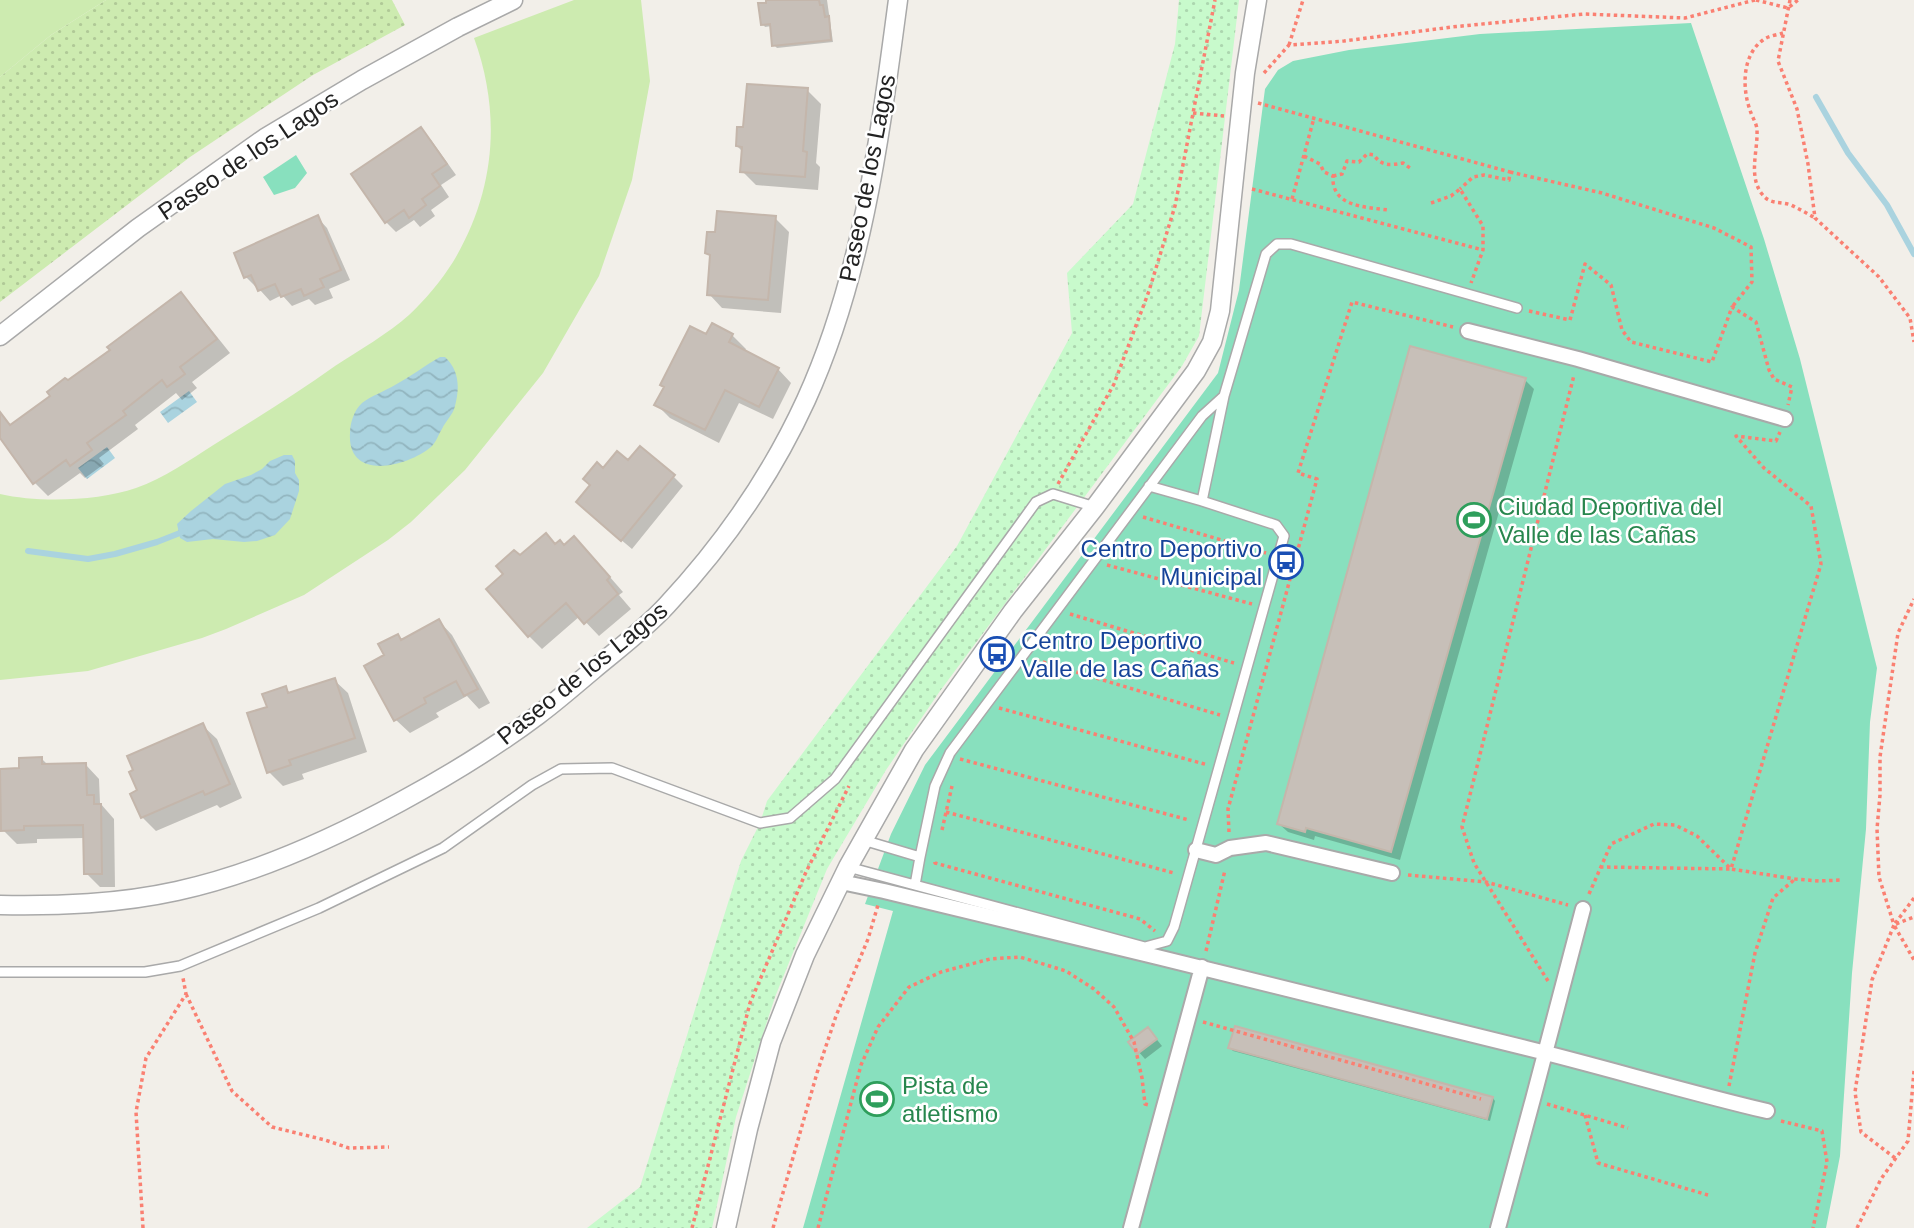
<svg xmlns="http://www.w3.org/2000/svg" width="1914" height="1228" font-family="Arial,sans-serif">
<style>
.grass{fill:url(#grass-dots)}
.park{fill:url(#park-dots)}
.garden{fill:#cdebb0}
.pitch{fill:#88e0be}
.water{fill:url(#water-waves)}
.shadow{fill:#0003}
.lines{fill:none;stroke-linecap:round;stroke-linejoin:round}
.stream{stroke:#aad3df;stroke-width:6}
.building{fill:#c7bfb8;stroke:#c4b6ab;stroke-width:2}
.service-casing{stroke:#a9a9a9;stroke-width:12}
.pedestrian-casing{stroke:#a9a9a9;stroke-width:18}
.minor-casing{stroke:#a9a9a9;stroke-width:21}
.path{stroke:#fa8072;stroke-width:3.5;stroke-dasharray:3.5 3.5;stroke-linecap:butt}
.service{stroke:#fff;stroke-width:9}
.pedestrian{stroke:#fff;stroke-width:14}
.minor{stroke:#fff;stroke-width:18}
.labels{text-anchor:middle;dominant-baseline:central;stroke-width:5;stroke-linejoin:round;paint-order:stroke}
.street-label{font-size:24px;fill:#222;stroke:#fff}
.leisure-label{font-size:24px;fill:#27864d;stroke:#fff;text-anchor:start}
.transit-label{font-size:24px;fill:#164399;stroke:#fff;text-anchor:end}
</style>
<defs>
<pattern id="grass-dots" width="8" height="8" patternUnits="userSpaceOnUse" patternTransform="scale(1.75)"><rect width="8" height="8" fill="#cdebb0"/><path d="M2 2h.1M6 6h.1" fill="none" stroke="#b0c997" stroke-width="1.8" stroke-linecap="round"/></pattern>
<pattern id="park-dots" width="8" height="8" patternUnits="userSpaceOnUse" patternTransform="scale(1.75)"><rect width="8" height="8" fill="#c8facc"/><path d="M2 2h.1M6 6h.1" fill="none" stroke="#acd6af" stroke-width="1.8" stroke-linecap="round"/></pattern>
<pattern id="water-waves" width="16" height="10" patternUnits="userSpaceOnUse" patternTransform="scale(1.75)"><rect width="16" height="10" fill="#aad3df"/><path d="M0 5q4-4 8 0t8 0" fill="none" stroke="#92b5bf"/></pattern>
</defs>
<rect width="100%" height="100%" fill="#f2efe9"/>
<path class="grass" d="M106 0H392L405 25 313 75 190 157 0 302V77L51 35Z"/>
<path class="park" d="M1179 0H1239L1199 336 1182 366 940 691 886 770 827 869 775 997 736 1117 712 1228H587L640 1187 741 861 760 823 767 801 957 546 1072 333 1067 273 1133 204 1175 44Z"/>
<path class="garden" d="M0 0H106L51 35 0 77Z
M574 0H641L650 81 632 180 599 276 543 373 465 470 411 522 388 540 304 595 226 629 202 638 88 671 0 680V494C39 503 98 501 136 488 164 478 190 460 215 444 255 419 296 394 335 366 358 351 389 333 409 315 425 300 441 281 453 262 495 192 502 115 474 38Z"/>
<path class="pitch" d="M1691 23 1764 239 1800 359 1877 668 1870 722 1866 829 1852 973 1840 1156 1826 1228H803L893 911 865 904 891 834 925 765 1218 373 1239 290 1265 89 1278 70 1293 61 1349 50 1480 34Z
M296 155 307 173 295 188 274 195 263 177Z"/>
<path class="water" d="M440 357H445C459 370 460 387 455 406 453 415 446 420 442 429 438 435 437 441 431 447 407 467 347 482 350 433 350 423 354 410 362 403 371 396 385 391 395 385 410 377 424 366 440 357Z
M189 391 197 402 168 423 160 412Z
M107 447 115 458 87 479 78 468Z
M284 455H292L295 461V473L299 480V491L290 519 275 535 257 541 244 542 213 539 187 542 180 538 177 524 191 511 225 484 251 475 262 469 270 461Z"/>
<path class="shadow" d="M768 0H827L833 42 777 48 774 45 772 26 765 27 763 24 768 4Z
M807 90 821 104 816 163 820 167 818 190 756 185 742 171 743 152 737 146 745 129Z
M421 130 431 140 456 175 441 185 449 197 431 210 435 216 420 227 414 220 396 232 386 222Z
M317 217 327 228 350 280 329 289 333 298 315 305 309 299 292 306 282 295 270 301 260 290 258 286 256 287 246 277Z
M775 218 789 232 781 313 722 308 709 294 712 258 707 253Z
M181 294 194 308 230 353 192 382 197 388 182 400 176 393 135 425 138 429 99 458 104 464 85 478 80 473 48 496 35 483 0 435V414L12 426 113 350Z
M732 335 746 349 744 352 778 369 791 383 773 419 739 403 719 443 670 418 656 404 707 337Z
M1525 380 1534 389 1400 860 1315 836 1314 840 1288 832 1279 824Z
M629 462 673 476 683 486 632 549 588 512Z
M556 546 588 552 623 592 619 595 631 609 599 636 580 616 542 649 529 636 520 557Z
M439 621 452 635 490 703 479 709 467 696 436 713 439 717 410 733 396 720 386 656 397 636 403 641Z
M334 680 348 693 367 752 302 774 304 779 283 786 269 772V708L285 688 291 694Z
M203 726 217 739 242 798 220 808 217 805 156 831 142 817 136 771Z
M42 759 49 766 86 765 99 779 100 803 114 819 115 887H100L86 873 85 838 37 839V843L17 844 3 830 21 770Z
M1154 1036 1162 1046 1145 1059 1130 1042Z
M1230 1048 1493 1098 1495 1101 1490 1121 1233 1051Z"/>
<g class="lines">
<path class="stream" d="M1816 97 1848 153 1887 205 1914 254
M28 551 88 559 115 554 157 542 185 531"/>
</g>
<path class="building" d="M766 0H819L820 5H823L825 17 829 16 831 40 772 46 770 24 761 25 758 3H766Z
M747 84 808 88 803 151 807 152 805 177 740 172 742 147 736 146 737 127H743Z
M421 127 447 164 432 174 440 186 422 199 426 205 409 218 404 210 385 223 351 174Z
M717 211 776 216 768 300 707 295 710 255 705 253 707 232H715Z
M318 215 341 270 320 279 324 287 304 296 301 289 281 297 275 284 258 291 251 275 244 278 234 253Z
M181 292 217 339 180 367 185 374 167 387 162 380 123 411 126 415 87 443 92 450 70 466 66 460 33 484 0 438V412L10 425 50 396 47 392 65 378 68 380 110 350 107 347Z
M712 323 733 334 729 342 779 368 759 407 725 390 705 430 654 405 664 387 660 385 690 326 706 334Z
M1410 346 1526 378 1391 852 1306 828 1305 832 1277 824Z
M640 446 675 475 621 541 576 502 590 485 583 479 597 462 603 468 617 451 628 460Z
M546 533 555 544 560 540 564 545 574 536 610 577 607 580 618 594 584 624 566 603 528 637 486 589 503 574 496 566 514 550 520 555Z
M439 619 478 689 464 696 456 681 424 698 426 703 394 721 364 666 384 655 378 644 398 634 401 640Z
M335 678 355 738 289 760 291 765 267 773 247 713 267 707 262 694 286 686 288 693Z
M203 723 230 784 205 795 203 791 141 818 130 794 137 790 129 772 133 770 127 756Z
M42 757V764L86 763 87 795H94V804H101L102 874H84L83 825 24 826V830L1 831 0 769 19 768V758Z
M1235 1026 1493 1097 1487 1119 1228 1048Z
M1148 1027 1157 1039 1137 1054 1128 1042Z"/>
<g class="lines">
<g class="service-casing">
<path id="service" d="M1202 501 1224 396 1266 254 1277 244H1291L1517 308
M863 840 920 857 935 786 950 753 1202 416 1224 396
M848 867 1145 947 1167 941 1174 927 1284 536 1276 525 1202 501 1149 486
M915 885 920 857
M0 972H145L180 966 319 908 443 848 532 785 561 769 612 768 760 823 790 818 835 779 1036 502 1053 494 1095 507"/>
</g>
<g class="pedestrian-casing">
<path id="pedestrian" d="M1468 331 1578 359 1785 419
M1196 850 1216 855 1230 848 1266 843 1392 873
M841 882 884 891C1098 942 1313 995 1526 1048 1607 1068 1686 1092 1767 1111
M1131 1228 1202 967
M1498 1228 1533 1099 1583 909"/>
</g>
<g class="minor-casing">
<path id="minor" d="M0 336 138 228 265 138 362 80 458 27 513 0
M0 905C59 906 118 904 177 891 255 874 330 840 400 802 448 776 494 748 538 715 557 701 575 685 593 670 618 649 645 629 667 605 723 545 772 474 806 400 863 275 880 135 898 0
M726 1228 748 1129 771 1042 805 955 848 867 914 750 1013 611 1095 507 1196 371 1212 342 1220 311 1245 73 1257 0"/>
</g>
<path class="path" d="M1756 0 1788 8 1798 0
M1790 0 1778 61 1797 109 1808 164 1815 218 1879 277 1910 318 1914 342
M1783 33C1777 35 1768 36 1763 40 1742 55 1742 88 1750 110 1752 117 1757 124 1757 130 1758 151 1748 176 1762 194 1770 205 1780 201 1791 205 1799 209 1807 213 1815 218
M1289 45 1303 0
M1264 73 1289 45 1344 41 1452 27 1584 14 1685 18 1755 0
M1258 103 1510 172 1509 180 1484 175 1473 177 1460 189
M1193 113 1224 116
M1304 156 1320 164 1324 172 1333 176C1331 207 1366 207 1388 210
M1510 172 1602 193 1714 228 1751 247 1752 282 1732 307
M1333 176 1342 174 1347 161 1359 162 1367 154 1374 155C1382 167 1391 165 1403 163L1410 168
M1252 189 1483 250
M1292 199 1314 118
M1431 203 1451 196 1460 189 1483 226V250L1471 283
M1529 311 1570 320 1585 264 1611 285 1622 330 1631 342 1712 362 1732 307 1756 322 1769 370 1774 379 1792 387 1788 405
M1058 484 1114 384 1149 291 1175 206 1215 0
M1143 517 1266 553
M1107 565 1252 604
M1070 614 1234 663
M1036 660 1220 715
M999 708 1208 765
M960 759 1189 820
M946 812 1174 873
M942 830 952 786
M1229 832 1228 809 1317 479 1298 473 1352 302 1453 327
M935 862V863L1140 919 1155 931
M1600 867 1731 869 1821 564 1811 506 1764 468 1736 436 1776 441 1780 432
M1408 875 1486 882 1568 905
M1589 894 1611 844 1654 824 1675 825 1697 836 1731 869 1795 879 1819 881 1841 880
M1914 898 1894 925 1914 960
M1896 924 1914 917
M1206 951 1225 870
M1548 981 1474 863 1462 827 1574 375
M186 994 232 1091 272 1127 325 1140 349 1148 389 1147
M1203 1022 1481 1099
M1729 1086 1755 953 1773 898 1795 879
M1547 1104 1628 1128
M1585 1115 1598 1163 1708 1195
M1781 1121 1822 1131 1827 1162 1813 1228
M1895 1158 1861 1132 1855 1092 1872 980 1894 925 1879 877 1877 829 1880 795V757L1898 633 1914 599
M143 1228 136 1112 146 1058 186 994 183 978
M692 1228 750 1003 806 872 849 786
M773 1228 817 1073 836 1016 868 939 878 905
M818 1228 861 1065 878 1027 909 987 941 972 990 959 1020 957 1066 971 1094 989 1114 1007 1134 1042 1142 1078 1145 1104 1149 1105
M1857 1228 1881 1179 1908 1141 1914 1071"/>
<use href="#service" class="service"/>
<use href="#pedestrian" class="pedestrian"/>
<use href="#minor" class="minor"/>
</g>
<defs>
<g id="stadium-ring" transform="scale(1.75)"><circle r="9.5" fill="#fff" stroke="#2e9e5b" stroke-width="1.5"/><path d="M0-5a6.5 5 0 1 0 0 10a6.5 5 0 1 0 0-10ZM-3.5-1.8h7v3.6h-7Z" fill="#2e9e5b"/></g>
<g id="bus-ring" transform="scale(1.75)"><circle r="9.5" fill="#fff" stroke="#1a4fb4" stroke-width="1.5"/><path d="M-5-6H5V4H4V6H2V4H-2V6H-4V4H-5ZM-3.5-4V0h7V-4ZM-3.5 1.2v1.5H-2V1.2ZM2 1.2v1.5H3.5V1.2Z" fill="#1a4fb4"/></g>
</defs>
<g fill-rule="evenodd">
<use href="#stadium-ring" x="1474" y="520"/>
<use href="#bus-ring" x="1286" y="562"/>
<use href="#bus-ring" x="997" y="654"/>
<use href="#stadium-ring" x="877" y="1099"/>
</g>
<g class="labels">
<g class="street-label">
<text transform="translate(248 155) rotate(-34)">Paseo de los Lagos</text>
<text transform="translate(867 178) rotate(-79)">Paseo de los Lagos</text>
<text transform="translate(582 673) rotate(-39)">Paseo de los Lagos</text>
</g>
<g class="leisure-label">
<text x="1498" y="506">Ciudad Deportiva del<tspan x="1498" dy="28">Valle de las Cañas</tspan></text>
<text x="902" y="1085">Pista de<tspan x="902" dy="28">atletismo</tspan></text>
</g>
<g class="transit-label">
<text x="1262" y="548">Centro Deportivo<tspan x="1262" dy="28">Municipal</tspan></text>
<text x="1021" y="640" text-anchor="start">Centro Deportivo<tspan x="1021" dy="28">Valle de las Cañas</tspan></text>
</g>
</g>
</svg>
